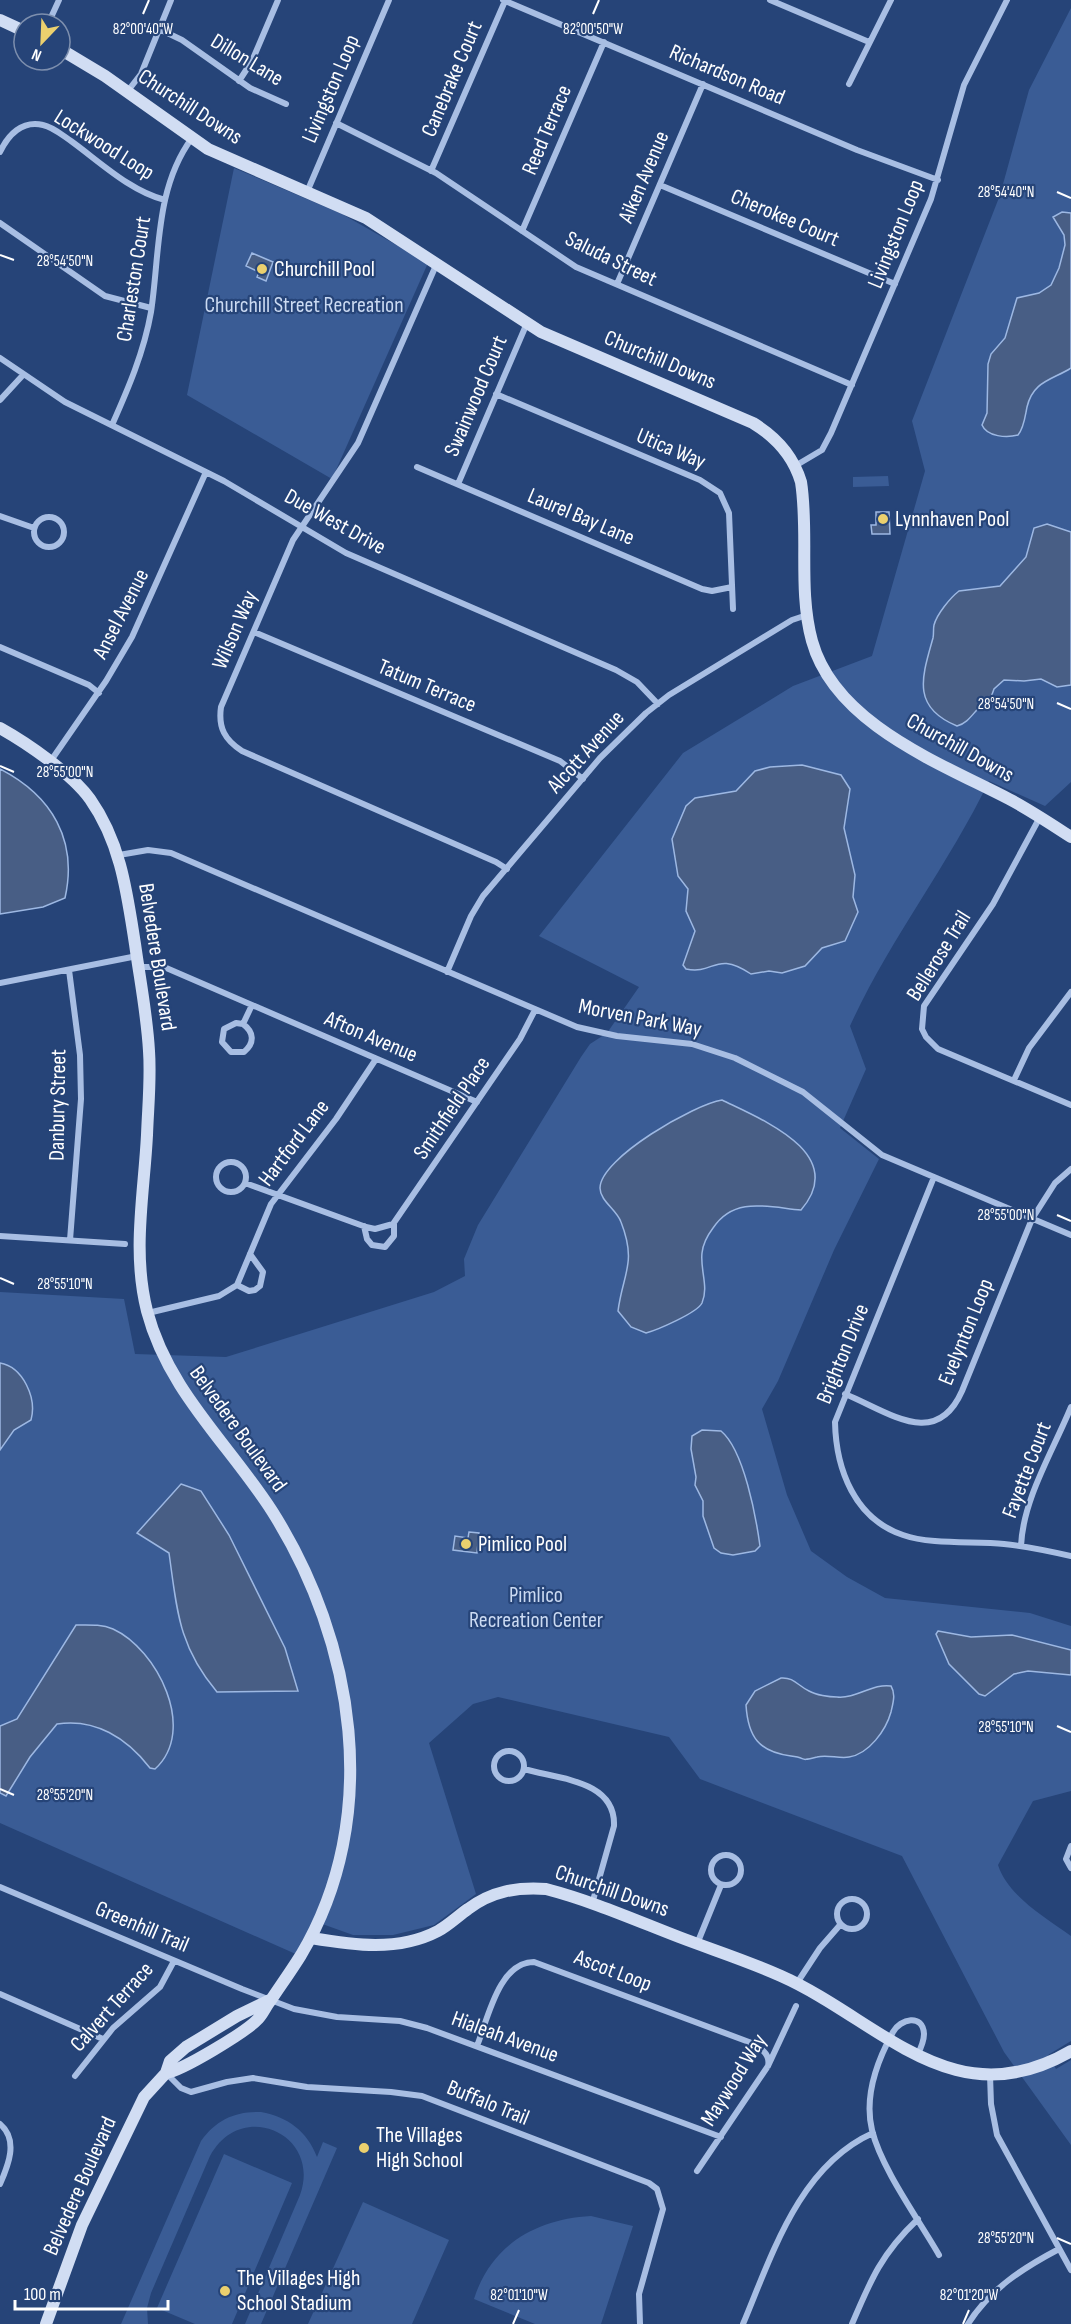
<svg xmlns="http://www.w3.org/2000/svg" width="1071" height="2324" font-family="'Sofia Sans Condensed',sans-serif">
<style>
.green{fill:#3a5c95}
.water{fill:#485e85;stroke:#9db8e3;stroke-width:1.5}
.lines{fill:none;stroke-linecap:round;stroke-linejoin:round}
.street{stroke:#a8bee3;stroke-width:6}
.secondary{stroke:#d1ddf3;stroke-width:12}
.ticks{fill:none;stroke:#fff;stroke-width:2}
.poi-dot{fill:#ebd06e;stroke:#264478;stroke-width:2}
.labels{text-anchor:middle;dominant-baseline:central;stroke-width:4.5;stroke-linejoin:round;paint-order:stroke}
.street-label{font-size:22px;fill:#fff;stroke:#264478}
.poi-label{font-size:22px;fill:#fff;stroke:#264478;text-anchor:start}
.park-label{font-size:22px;fill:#cbdaf2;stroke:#264478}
.ticks-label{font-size:15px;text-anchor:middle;fill:#fff;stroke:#264478;stroke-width:4.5;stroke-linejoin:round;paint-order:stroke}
</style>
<rect width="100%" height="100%" fill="#264478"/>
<path class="green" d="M1071 8V782L1045 806 989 781C948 866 889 940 850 1026L866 1069 840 1128 879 1159 834 1250 778 1381 762 1409 787 1495 811 1551 847 1577 885 1598 1030 1613 1071 1626V1791L1033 1801 998 1865C1008 1896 1045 1917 1071 1936V2041L1048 2055 1056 2069 1071 2060V2145L1004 2052 902 1856 700 1779 669 1737 498 1697 473 1704 429 1743 476 1894 434 1925 393 1935H353L314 1921 298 1955 0 1823V1292L124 1299 135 1354 226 1357 434 1292 465 1276 464 1259 478 1225 581 1057 590 1044 607 1033 639 987 539 936 683 753 793 686 872 656 925 471 912 421 1000 195 1029 90Z
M234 168 342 214 428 263 332 479 187 395Z
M888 476 889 486 853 487V477Z
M261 2112C288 2117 307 2131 317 2157L323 2142 337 2148 261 2324H245L300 2195C322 2134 241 2098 210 2156L151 2293 147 2308 148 2324H121L201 2141C216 2120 235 2111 261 2112Z
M224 2154 292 2183 232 2324H195L157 2308Z
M363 2202 449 2240 412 2324H308Z
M591 2216 633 2226 601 2324H535L474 2299C491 2245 536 2219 591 2216Z"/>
<path class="water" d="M1062 212 1071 213V368C1052 380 1033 381 1027 407 1025 417 1024 428 1018 435 1007 438 987 437 982 425L987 413 988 364 991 354 1005 338 1017 298 1039 293 1051 285 1059 268 1065 245 1064 235 1053 217Z
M252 253 273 262 266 281 257 277 259 272 246 266Z
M876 512H889L890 534H872L871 525H876Z
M1047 524 1071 532V685L1057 687 1041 679 1024 681 1004 680 994 689 990 700C975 706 972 722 957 726 911 707 922 677 933 638 934 634 933 629 934 625 937 614 950 598 959 591L1000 586 1026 557 1034 528Z
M802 765 841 775 850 789 844 828 855 875 853 897 858 912 845 941 822 948 805 966 782 973 769 971 751 974C715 950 715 975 686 969L683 965 695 931 686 911 688 889 678 876 672 839 686 806 695 798 736 791 755 771 770 767Z
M0 769C52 796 78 840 65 898L43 907 0 914Z
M722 1100C763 1120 849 1154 801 1210 768 1207 734 1196 713 1228 707 1236 703 1243 702 1253 700 1270 709 1287 702 1303 697 1313 657 1330 646 1333L631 1327 618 1311C623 1273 637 1263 621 1222 617 1210 600 1201 600 1188 600 1158 695 1104 722 1100Z
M0 1363C23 1367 37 1398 31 1420L14 1430 0 1450Z
M702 1430 721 1431C744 1450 756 1517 760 1546L755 1551 733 1555 721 1553 714 1548 703 1516V1501L695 1485 696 1477 691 1449 692 1436Z
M181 1484 201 1491 229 1535 285 1648 298 1691 217 1692C178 1646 177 1609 169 1553L137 1533Z
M469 1532 479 1533 477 1553 453 1550 455 1536 468 1538Z
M76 1625C89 1625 101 1624 113 1629 157 1649 198 1730 155 1769L150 1768C127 1738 95 1718 57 1724L30 1757 6 1796 0 1793V1726L17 1719Z
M938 1631 971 1637 1012 1635 1071 1650V1675L1028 1671 1014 1674 985 1696 979 1694 949 1664 936 1634Z
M781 1678C794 1677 798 1686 809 1691 816 1695 829 1697 837 1697 856 1699 873 1683 891 1686 896 1694 893 1703 891 1712 886 1730 869 1754 849 1757 839 1759 827 1754 817 1757 797 1762 809 1758 791 1756 759 1752 748 1737 746 1705L755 1691Z"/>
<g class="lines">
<path class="street" d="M503 0 857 150 938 180
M770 0 869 42
M48 24 59 0
M159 29 182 40 250 88 286 104
M239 81 252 61 278 0
M849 84 891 0
M127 92 141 74 171 0
M336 123 436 173 576 267 852 385
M0 152C8 135 22 120 43 125 53 127 62 135 71 141 100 162 130 191 165 200
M431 171 505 1
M660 185 895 284
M307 192 389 0
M0 223 105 296 151 308
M522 231 604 42
M437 263 358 443 293 540 221 707C218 728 225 740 242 751L496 862 507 869
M617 284 703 84
M0 358 65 402 224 481 346 553 616 670 637 682 658 704
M496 394 700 480 720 493 729 513 733 609
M0 400 23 375
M112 425C128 389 144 352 151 312 160 253 155 188 192 138
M795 466 822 450 831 433 931 199 964 85 1007 0
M417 467 702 589 712 591 732 587
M458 484 527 323
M0 516 34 528
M34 532a15 15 0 1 1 30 0a15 15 0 1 1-30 0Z
M254 632 560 761 583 779
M0 647 89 685 99 693
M50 762 106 681 132 637 206 472
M1040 817 993 904 924 1006 922 1029 926 1037 938 1049 1071 1105
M119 855 148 850 171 853 577 1027 617 1036 692 1044 735 1058 803 1092 882 1155 1071 1235
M139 967H164L477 1102
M69 970 80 1055 81 1099 70 1240
M447 972 471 916 483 896 600 758 646 713 669 695 792 620 807 615
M0 983 137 956
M243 1024 236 1023 224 1029 222 1042 231 1052H244C255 1043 254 1032 243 1024L252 1005
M1014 1080 1029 1048 1071 992
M216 1177a15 15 0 1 1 30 0a15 15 0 1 1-30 0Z
M934 1177 835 1422C836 1470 855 1519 903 1535 931 1545 974 1541 1004 1544 1026 1546 1049 1551 1071 1556
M245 1183 366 1227 375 1229 393 1224 520 1039 535 1010
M364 1226 367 1239 372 1245 385 1247 394 1236V1223
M0 1236 125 1244
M237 1285 249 1291 255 1290 260 1286 263 1272 250 1254
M148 1313 219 1296 237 1285 271 1204 336 1119 376 1059
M845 1394C889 1412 936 1450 962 1391L1032 1219 1055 1183 1071 1169
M1021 1546C1023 1499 1053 1451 1071 1407
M494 1766a15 15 0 1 1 30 0a15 15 0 1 1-30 0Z
M524 1769C558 1779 616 1780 614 1826L592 1904
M1071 1846 1066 1859 1071 1868
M711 1870a15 15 0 1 1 30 0a15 15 0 1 1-30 0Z
M0 1887 242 1989 294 2009 337 2017 400 2021 427 2028 721 2137
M837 1914a15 15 0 1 1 30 0a15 15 0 1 1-30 0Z
M697 1944 721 1885
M797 1983 820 1948 840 1925
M0 1994 103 2039
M477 2046C488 2018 499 1962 534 1962L749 2042C759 2047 771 2053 768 2066
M917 2056C920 2050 924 2042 924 2034 923 2013 900 2019 893 2032 877 2061 864 2097 872 2130 881 2168 919 2220 939 2255
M166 2073 181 2088 191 2092 227 2082 253 2078 307 2087 391 2092 422 2096 649 2183 657 2189 663 2209 639 2294 640 2324
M990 2075 991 2104 997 2135 1071 2270
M75 2076 113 2028 160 1987 174 1961
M0 2124C19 2140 8 2166 0 2184
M697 2171 768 2066 796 2006
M743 2324C772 2255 799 2166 873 2133
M852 2324C871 2279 882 2253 918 2219
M968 2324C990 2289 1023 2268 1059 2249"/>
<path class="secondary" d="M0 20 24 31
M60 49 105 76 208 149 366 218 541 332 753 423C776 437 793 455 801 482 809 533 798 590 812 641 835 724 940 763 1009 799 1030 810 1051 824 1071 837
M0 728C27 743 72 774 90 799 121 843 127 893 135 944 140 980 147 1015 149 1051 151 1079 148 1107 147 1135 144 1194 132 1252 147 1311 168 1391 229 1444 272 1511 355 1642 383 1817 301 1955 291 1971 281 1985 271 2000 266 2006 263 2014 258 2019 246 2032 183 2070 166 2073
M311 1938C353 1945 398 1952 438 1931 449 1925 458 1916 468 1909 492 1891 517 1887 546 1889 592 1901 635 1920 679 1937 713 1950 748 1961 781 1976 880 2020 953 2120 1071 2051
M46 2324 82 2225 144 2097 166 2073 170 2061 186 2047 237 2016 270 2000"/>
</g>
<path class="ticks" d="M143 14 149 0M593 14 599 0M1057 192 1071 198M0 255 14 260M1057 703 1071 709M0 766 14 772M1057 1215 1071 1221M0 1278 14 1284M1057 1726 1071 1732M0 1789 14 1795M1057 2238 1071 2244M513 2324 519 2310M963 2324 969 2310"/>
<g class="poi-dot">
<circle cx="262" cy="269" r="6"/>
<circle cx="883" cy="519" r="6"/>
<circle cx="466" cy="1544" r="6"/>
<circle cx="364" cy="2148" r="6"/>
<circle cx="225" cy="2291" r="6"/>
</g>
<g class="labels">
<g class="street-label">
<text transform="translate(247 60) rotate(31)">Dillon Lane</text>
<text transform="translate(727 75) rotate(23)">Richardson Road</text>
<text transform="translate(452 79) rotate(-67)">Canebrake Court</text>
<text transform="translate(331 89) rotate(-67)">Livingston Loop</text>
<text transform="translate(190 107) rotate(33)">Churchill Downs</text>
<text transform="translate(547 130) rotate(-67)">Reed Terrace</text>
<text transform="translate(104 145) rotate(32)">Lockwood Loop</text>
<text transform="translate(644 177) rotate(-67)">Aiken Avenue</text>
<text transform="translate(785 218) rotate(23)">Cherokee Court</text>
<text transform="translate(896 234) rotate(-68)">Livingston Loop</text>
<text transform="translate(611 259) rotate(26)">Saluda Street</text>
<text transform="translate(134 279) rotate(-81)">Charleston Court</text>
<text transform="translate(660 360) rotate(23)">Churchill Downs</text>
<text transform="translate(476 396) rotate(-67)">Swainwood Court</text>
<text transform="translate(671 449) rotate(23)">Utica Way</text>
<text transform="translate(581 517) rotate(23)">Laurel Bay Lane</text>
<text transform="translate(335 522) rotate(29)">Due West Drive</text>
<text transform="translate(121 614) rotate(-63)">Ansel Avenue</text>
<text transform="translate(235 630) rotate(-67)">Wilson Way</text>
<text transform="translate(427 686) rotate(23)">Tatum Terrace</text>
<text transform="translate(960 748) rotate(29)">Churchill Downs</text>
<text transform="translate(586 752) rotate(-48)">Alcott Avenue</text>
<text transform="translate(939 956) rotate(-58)">Bellerose Trail</text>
<text transform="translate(157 957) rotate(81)">Belvedere Boulevard</text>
<text transform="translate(640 1018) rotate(11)">Morven Park Way</text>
<text transform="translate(371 1037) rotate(23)">Afton Avenue</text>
<text transform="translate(58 1105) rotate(-89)">Danbury Street</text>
<text transform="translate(452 1108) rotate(-56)">Smithfield Place</text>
<text transform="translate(294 1143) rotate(-53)">Hartford Lane</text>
<text transform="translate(966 1332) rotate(-68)">Evelynton Loop</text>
<text transform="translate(843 1354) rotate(-68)">Brighton Drive</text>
<text transform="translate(238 1429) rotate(54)">Belvedere Boulevard</text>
<text transform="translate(1027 1470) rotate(-69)">Fayette Court</text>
<text transform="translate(612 1891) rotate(19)">Churchill Downs</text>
<text transform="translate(142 1927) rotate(23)">Greenhill Trail</text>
<text transform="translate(613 1971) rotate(21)">Ascot Loop</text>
<text transform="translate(112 2007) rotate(-48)">Calvert Terrace</text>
<text transform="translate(505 2037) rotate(20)">Hialeah Avenue</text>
<text transform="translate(734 2080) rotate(-58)">Maywood Way</text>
<text transform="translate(488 2103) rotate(22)">Buffalo Trail</text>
<text transform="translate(80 2186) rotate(-66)">Belvedere Boulevard</text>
</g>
<g class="poi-label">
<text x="274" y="269">Churchill Pool</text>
<text x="895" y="519">Lynnhaven Pool</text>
<text x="478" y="1544">Pimlico Pool</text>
<text x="376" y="2135">The Villages<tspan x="376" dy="25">High School</tspan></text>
<text x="237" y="2278">The Villages High<tspan x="237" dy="25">School Stadium</tspan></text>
</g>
<g class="park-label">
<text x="304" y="305">Churchill Street Recreation</text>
<text x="536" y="1595">Pimlico<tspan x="536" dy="25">Recreation Center</tspan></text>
</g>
</g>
<g class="ticks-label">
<text x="143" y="34">82°00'40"W</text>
<text x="593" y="34">82°00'50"W</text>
<text x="1006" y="197">28°54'40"N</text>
<text x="65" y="266">28°54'50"N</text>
<text x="1006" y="709">28°54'50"N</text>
<text x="65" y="777">28°55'00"N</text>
<text x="1006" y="1220">28°55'00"N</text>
<text x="65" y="1289">28°55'10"N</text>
<text x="1006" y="1732">28°55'10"N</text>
<text x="65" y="1800">28°55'20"N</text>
<text x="1006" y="2243">28°55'20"N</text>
<text x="519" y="2300">82°01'10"W</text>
<text x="969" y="2300">82°01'20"W</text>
</g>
<g transform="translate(42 42) rotate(203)"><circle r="28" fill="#264478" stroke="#7d8fae" stroke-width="1.5"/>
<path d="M0-4.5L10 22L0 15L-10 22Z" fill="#ebd06e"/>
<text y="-9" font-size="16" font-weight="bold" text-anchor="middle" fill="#ffffff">N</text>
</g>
<path d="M15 2300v9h153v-9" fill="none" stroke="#ffffff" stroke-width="3"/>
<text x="24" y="2300" font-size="18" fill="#ffffff" stroke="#264478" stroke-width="4.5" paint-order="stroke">100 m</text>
</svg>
